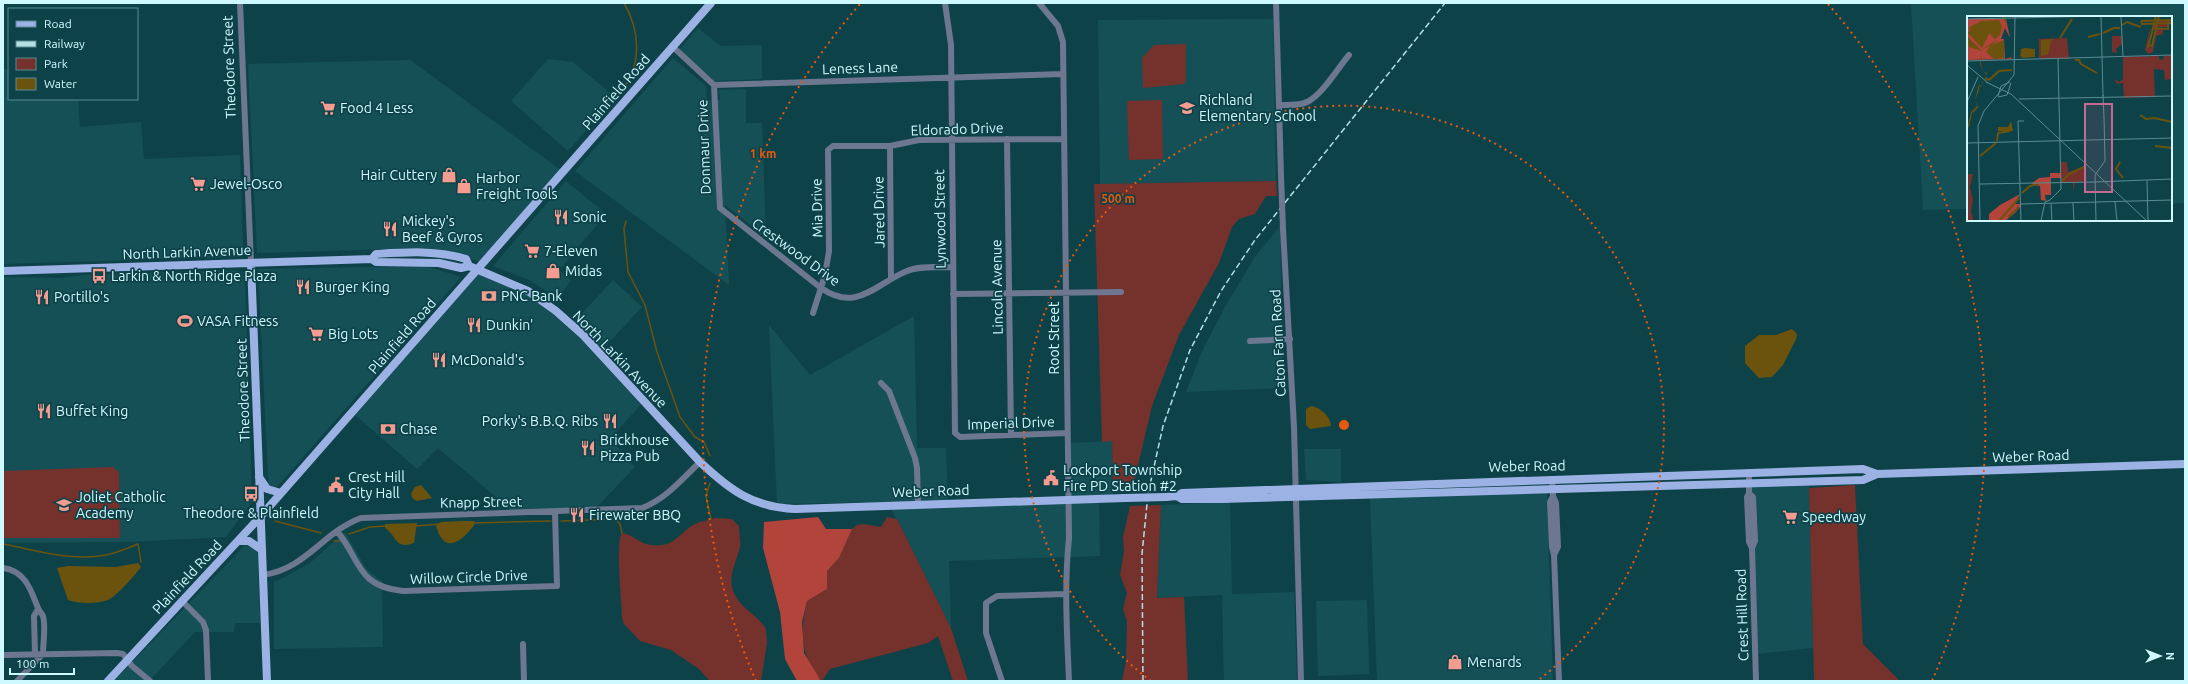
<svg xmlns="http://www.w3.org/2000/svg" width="2188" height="684" font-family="Ubuntu,sans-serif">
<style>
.built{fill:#155057}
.green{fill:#75312b}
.forest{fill:#b2443c}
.water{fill:#6b530e}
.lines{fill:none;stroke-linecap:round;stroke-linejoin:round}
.stream{stroke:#6b530e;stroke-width:1.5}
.minor{stroke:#6d7790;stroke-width:6}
.major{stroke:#9db2e4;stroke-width:8}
.rail{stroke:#b3dfe5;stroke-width:1.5;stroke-dasharray:6 3;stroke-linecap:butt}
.minor-bridge{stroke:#6d7790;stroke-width:6}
.major-bridge{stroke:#9db2e4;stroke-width:8}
.ring{fill:none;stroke:#e8590c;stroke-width:2;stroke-dasharray:2 4}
.labels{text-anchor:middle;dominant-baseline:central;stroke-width:3.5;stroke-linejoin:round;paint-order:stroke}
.street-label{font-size:14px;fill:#cef9ff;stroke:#0e4249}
.poi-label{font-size:14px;fill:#cef9ff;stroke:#0e4249;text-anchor:start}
.inset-river{fill:none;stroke:#6b530e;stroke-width:2}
.inset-road{fill:none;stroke:#5b8b92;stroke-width:1}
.view{fill:#c66794;fill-opacity:0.15;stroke:#c66794;stroke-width:2}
.inset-edge{fill:none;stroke:#cef9ff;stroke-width:2}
.centre{fill:#e8590c;stroke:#0e4249;stroke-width:2}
.ring-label{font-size:12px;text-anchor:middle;font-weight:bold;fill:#e8590c;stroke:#0e4249;stroke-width:3.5;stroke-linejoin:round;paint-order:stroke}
</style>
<rect width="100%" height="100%" fill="#0e4249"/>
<path class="built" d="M1911 3H2185V203L2171 204V17H1968V209L1923 210Z
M1273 19 1276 181 1100 184 1098 20Z
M698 28 721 46 762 45V79L715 81 679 50Z
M673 58 706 86 707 100H720L719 90 746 89V123H762L766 237 725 205 729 285 575 171Z
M548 59 573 62 615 97 568 151 511 101Z
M410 60 562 171 482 262 425 248 257 253 248 64Z
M3 69H9V99H78L80 127 141 122 144 159 240 155 243 248 240 255 235 257 3 264Z
M566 181 606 214 559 270 571 281 557 298 529 280 493 266Z
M1280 226 1283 388 1186 392 1203 349 1225 307 1255 257Z
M426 266 461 277 269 496 258 269Z
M235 270 242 272 245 280 252 502 226 537 127 542 3 543V277L61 278 83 275Z
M478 271 520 290 573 328 643 402 610 439 635 467 595 509 509 512 510 509 438 448 417 469 353 413Z
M613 280 642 307 600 352 572 324Z
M914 316 917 448H946L948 504 1099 500 1100 556 949 561 951 628 888 502 777 504 769 325 810 375Z
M1112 441 1113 497 1070 499 1068 443Z
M1304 449H1341V482L1306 480Z
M1809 484 1813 648 1757 654 1751 485Z
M1547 493 1553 681H1377L1370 498Z
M1230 502 1232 594 1294 592 1297 681H1224L1222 595 1157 598 1161 505Z
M345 532 367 570 382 581 383 647 274 649V581L279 580 310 563Z
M248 542H257L260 623H235L234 632H195L152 678V681H114Z
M1367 600 1369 674 1318 676 1316 601Z"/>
<path class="green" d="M1186 44V80L1184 84 1143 88 1142 58 1154 45Z
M1162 100 1163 159 1129 160 1127 101Z
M1276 181 1277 196H1266L1255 214 1239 219 1232 227 1219 263 1179 335 1152 406 1132 491 1113 492 1112 441 1102 442 1094 184Z
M113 467 119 472 120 538H3V471Z
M1855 485 1863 644 1900 681H1814L1809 488Z
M1161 505 1157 598 1184 597 1188 681H1122L1126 661 1127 621 1123 609 1127 593 1120 575 1124 551 1123 537 1130 506Z
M887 517 897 519 951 628 968 681H953L938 636 928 643 830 669 822 681C800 657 800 632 807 601L827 589V571L839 558 852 529 857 525 864 524 881 527Z
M716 518 732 519 739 526C739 532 741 541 740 547 736 564 726 578 735 595 741 609 762 618 766 630L767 643 761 681H710L699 669 671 650 640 641 624 624 622 618C622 604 615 542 622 533 634 535 640 544 651 545 676 548 678 533 695 524 701 521 709 520 716 518Z"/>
<path class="forest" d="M818 517 826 529H852L839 558 827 571V589L807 601 802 622 804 653 821 681H797L785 659 780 612 763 548 764 522Z"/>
<path class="water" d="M1792 329 1797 334 1796 339 1783 365 1772 377 1759 378 1745 363V346L1759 335H1776Z
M1311 406C1320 407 1331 417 1331 426L1310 429 1306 425V409Z
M421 485 432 498 417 501 413 499 411 494 415 487Z
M462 521H474L475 524C463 540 445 557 436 526L441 522Z
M417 523 414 543C395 550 397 536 385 528V524Z
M138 563 141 567C135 575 117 596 108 600 97 604 79 604 68 600L57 568 68 566 116 567Z"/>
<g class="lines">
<path class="stream" d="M619 94C642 68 641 32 624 3
M626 221 624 229 628 272 645 305 657 352 680 417 695 437 704 442 710 456
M710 483 706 496 711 519
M275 521 321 533
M561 521 615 519 620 524 622 533
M474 523 551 521
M416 526 440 524
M349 534 370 527 386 526
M334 541H341
M3 544C36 550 72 562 106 555 117 553 128 548 138 544L141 562"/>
<path class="minor" d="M240 3 251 263
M945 3 951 45 955 433 960 437 1067 433
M1039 3 1058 26 1063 42 1069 538C1064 586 1067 633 1069 681
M1276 3 1281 176
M673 47 714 85 1063 74
M714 85 720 208 821 288C857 313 875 284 907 271 920 265 939 268 953 267
M1279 105C1288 105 1299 106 1307 102 1322 95 1338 68 1349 55
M1007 139 1011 435
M890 146 891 279
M1283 229 1294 427 1301 681
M953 294 1121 292
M813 313 825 275 829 251 828 150 833 146H890L919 140 1064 139
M1250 341 1290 339
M881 383 889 391 915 458 917 468 918 504
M1749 472V493L1747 497 1749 542 1752 548 1756 681
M1552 479 1553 496 1556 503 1558 547 1554 555
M1749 493 1753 497 1755 541 1752 548
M1553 496 1550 502 1552 547 1554 555 1559 681
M337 531C361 560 356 586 403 591L557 586 555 512
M3 568C26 571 31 591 38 608 39 611 42 614 43 616 46 627 43 643 43 654L17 681
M263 575C306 569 323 532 361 518L642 508C666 499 682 479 700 462
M183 602 203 622 206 630 208 681
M523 644 524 681
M3 655 117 653 123 654 132 666 150 681
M35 655 34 616 38 609
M1002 681 986 633V603L997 596 1066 594"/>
<path class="major" d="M372 259 376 254C408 252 436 250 466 259L469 266
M251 263 267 681
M3 271 372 259 376 262 439 263 461 268 469 266 528 291 556 311 583 335 700 462C730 490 752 507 795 509L1125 498
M259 477 267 489 281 493
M1177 496 1182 499H1222L1863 480 1877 474 2185 464
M1166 497 1177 496 1182 493C1409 484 1636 475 1863 469L1877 474
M238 541H249L262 550
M108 681 261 516 711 3"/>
<path class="rail" d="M1143 681 1142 554 1148 494 1163 426 1190 350 1221 291 1255 240 1445 3"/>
<path class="minor-bridge" d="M1281 176 1283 229"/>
<path class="major-bridge" d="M1125 498 1166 497"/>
</g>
<g class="ring">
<path d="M1151 681A320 320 0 1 1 1537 681"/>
<path d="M756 681A641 641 0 0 1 860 4M1828 4A641 641 0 0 1 1932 681"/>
</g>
<defs>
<g id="supermarket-bare" transform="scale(1.2)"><path d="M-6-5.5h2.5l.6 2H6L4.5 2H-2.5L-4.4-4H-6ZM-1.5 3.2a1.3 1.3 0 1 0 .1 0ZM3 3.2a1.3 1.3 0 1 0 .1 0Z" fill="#f59c91" stroke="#0e4249" stroke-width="2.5" paint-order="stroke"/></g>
<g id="school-bare" transform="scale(1.2)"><path d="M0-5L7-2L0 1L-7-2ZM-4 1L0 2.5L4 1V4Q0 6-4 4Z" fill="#f59c91" stroke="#0e4249" stroke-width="2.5" paint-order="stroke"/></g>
<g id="shop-bare" transform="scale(1.2)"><path d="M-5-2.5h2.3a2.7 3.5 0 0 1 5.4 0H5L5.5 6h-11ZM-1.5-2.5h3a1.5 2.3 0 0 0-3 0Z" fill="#f59c91" stroke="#0e4249" stroke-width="2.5" paint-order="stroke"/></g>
<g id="restaurant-bare" transform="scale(1.2)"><path d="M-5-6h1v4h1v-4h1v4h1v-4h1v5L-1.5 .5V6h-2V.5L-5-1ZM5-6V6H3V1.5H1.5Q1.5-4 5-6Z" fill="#f59c91" stroke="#0e4249" stroke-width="2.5" paint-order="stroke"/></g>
<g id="bus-bare" transform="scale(1.2)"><path d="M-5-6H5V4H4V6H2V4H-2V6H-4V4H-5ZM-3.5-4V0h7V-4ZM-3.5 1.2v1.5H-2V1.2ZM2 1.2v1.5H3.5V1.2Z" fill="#f59c91" stroke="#0e4249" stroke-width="2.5" paint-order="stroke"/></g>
<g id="bank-bare" transform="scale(1.2)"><path d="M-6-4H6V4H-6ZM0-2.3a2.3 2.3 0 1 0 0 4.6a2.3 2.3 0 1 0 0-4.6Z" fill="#f59c91" stroke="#0e4249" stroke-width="2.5" paint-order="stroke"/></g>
<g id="stadium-bare" transform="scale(1.2)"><path d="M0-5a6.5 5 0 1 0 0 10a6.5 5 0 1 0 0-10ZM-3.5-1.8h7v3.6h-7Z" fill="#f59c91" stroke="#0e4249" stroke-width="2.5" paint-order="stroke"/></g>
<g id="civic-bare" transform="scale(1.2)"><path d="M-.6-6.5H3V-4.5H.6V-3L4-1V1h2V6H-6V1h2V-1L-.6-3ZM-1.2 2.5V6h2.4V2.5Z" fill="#f59c91" stroke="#0e4249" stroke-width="2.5" paint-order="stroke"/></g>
</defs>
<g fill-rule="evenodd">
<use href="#supermarket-bare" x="328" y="108"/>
<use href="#school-bare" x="1187" y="108"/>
<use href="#shop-bare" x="449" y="175"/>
<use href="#supermarket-bare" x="198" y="184"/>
<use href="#shop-bare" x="464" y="186"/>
<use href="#restaurant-bare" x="561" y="217"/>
<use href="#restaurant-bare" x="390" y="229"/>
<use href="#supermarket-bare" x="532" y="251"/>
<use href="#shop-bare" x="553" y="271"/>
<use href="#bus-bare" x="99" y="276"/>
<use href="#restaurant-bare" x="303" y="287"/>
<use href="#bank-bare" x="489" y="296"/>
<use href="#restaurant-bare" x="42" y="297"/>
<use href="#stadium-bare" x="185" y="321"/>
<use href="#restaurant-bare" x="474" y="325"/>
<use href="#supermarket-bare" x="316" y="334"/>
<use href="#restaurant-bare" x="439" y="360"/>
<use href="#restaurant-bare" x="44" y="411"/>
<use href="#restaurant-bare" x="610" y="421"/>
<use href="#bank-bare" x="388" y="429"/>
<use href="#restaurant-bare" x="588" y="448"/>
<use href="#civic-bare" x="1051" y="478"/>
<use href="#civic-bare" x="336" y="485"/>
<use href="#bus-bare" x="251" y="494"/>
<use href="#school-bare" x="64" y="505"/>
<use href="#restaurant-bare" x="577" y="515"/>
<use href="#supermarket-bare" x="1790" y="517"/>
<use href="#shop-bare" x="1455" y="662"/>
</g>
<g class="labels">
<g class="street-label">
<text transform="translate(229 67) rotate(-92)">Theodore Street</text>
<text transform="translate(860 68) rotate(-2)">Leness Lane</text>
<text transform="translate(616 92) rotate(-49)">Plainfield Road</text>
<text transform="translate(957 129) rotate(-2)">Eldorado Drive</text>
<text transform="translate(704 147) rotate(-92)">Donmaur Drive</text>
<text transform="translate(817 208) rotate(-91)">Mia Drive</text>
<text transform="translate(879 212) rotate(-91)">Jared Drive</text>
<text transform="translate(940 219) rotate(-91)">Lynwood Street</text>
<text transform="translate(187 252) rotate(-2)">North Larkin Avenue</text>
<text transform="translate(796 252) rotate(36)">Crestwood Drive</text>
<text transform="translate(997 287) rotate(-91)">Lincoln Avenue</text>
<text transform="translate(402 336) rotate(-49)">Plainfield Road</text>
<text transform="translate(1054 338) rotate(-90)">Root Street</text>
<text transform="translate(1278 343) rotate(-93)">Caton Farm Road</text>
<text transform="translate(620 359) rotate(46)">North Larkin Avenue</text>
<text transform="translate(243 390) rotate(-92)">Theodore Street</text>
<text transform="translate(1011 423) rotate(-2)">Imperial Drive</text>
<text transform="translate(2031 456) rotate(-2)">Weber Road</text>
<text transform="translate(1527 466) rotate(-1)">Weber Road</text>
<text transform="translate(931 491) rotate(-2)">Weber Road</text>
<text transform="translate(481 502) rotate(-1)">Knapp Street</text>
<text transform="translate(187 577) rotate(-47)">Plainfield Road</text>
<text transform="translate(469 577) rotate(-2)">Willow Circle Drive</text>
<text transform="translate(1742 615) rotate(-92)">Crest Hill Road</text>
</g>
<g class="poi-label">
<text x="1199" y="100">Richland<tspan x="1199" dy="16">Elementary School</tspan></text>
<text x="340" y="108">Food 4 Less</text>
<text x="437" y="175" text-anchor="end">Hair Cuttery</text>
<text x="476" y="178">Harbor<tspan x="476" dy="16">Freight Tools</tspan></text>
<text x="210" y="184">Jewel-Osco</text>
<text x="573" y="217">Sonic</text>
<text x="402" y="221">Mickey's<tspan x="402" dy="16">Beef &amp; Gyros</tspan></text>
<text x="544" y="251">7-Eleven</text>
<text x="565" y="271">Midas</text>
<text x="111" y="276">Larkin &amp; North Ridge Plaza</text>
<text x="315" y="287">Burger King</text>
<text x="501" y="296">PNC Bank</text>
<text x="54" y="297">Portillo's</text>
<text x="197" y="321">VASA Fitness</text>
<text x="486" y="325">Dunkin'</text>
<text x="328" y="334">Big Lots</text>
<text x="451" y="360">McDonald's</text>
<text x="56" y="411">Buffet King</text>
<text x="598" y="421" text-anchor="end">Porky's B.B.Q. Ribs</text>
<text x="400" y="429">Chase</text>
<text x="600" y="440">Brickhouse<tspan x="600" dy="16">Pizza Pub</tspan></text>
<text x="1063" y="470">Lockport Township<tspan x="1063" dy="16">Fire PD Station #2</tspan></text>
<text x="348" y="477">Crest Hill<tspan x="348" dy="16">City Hall</tspan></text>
<text x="76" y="497">Joliet Catholic<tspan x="76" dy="16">Academy</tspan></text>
<text x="251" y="513" text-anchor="middle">Theodore &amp; Plainfield</text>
<text x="589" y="515">Firewater BBQ</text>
<text x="1802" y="517">Speedway</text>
<text x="1467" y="662">Menards</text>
</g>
</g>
<g transform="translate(1967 16)">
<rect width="205" height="205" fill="#0e4249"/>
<path d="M205 4V7H199L201 11H187L188 5H190V9L193 8 191 5ZM184 8 181 32 185 31 189 13H196V18L189 20 186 36 181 38 178 34ZM145 20H155V28L149 33 150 37 145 36ZM100 22 102 43H72V23ZM205 39V63L198 64 197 54 187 53 188 81 157 82 156 67 150 68 147 63 152 66 156 63V41L192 40V43L196 44 197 40ZM94 146H100L101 156 117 151 118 163 115 166H108L106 175V166L94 167ZM0 158H6L3 171 6 184 4 196 7 205H1Z" fill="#75312b"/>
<path d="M0 3H39L43 22 38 12 34 23H37L38 43 45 41 44 43 0 44ZM83 157H94V162H84V179H78L79 185 74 184 73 170 66 169 65 167 72 162 83 161ZM53 178 48 188H53V191L48 197 38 205H22V198L33 189Z" fill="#b2443c"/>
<path d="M34 0H36L39 5V8L38 10 32 23 25 29 37 24V42L27 43 19 36 24 29 15 34 14 48 16 55 20 57V59L14 71 12 70V74L8 84 11 91 8 95 5 97 2 111 0 113 4 96 10 90 8 84 11 71 12 69 14 70 20 59 16 55 13 48 15 35 2 31 1 21 15 35 17 32 32 23 39 7ZM32 4 35 10 33 19 28 23 23 19 28 18H22L15 32 1 17 4 13 1 12 14 5ZM87 23 84 25 81 38 74 40V24ZM58 32 68 33V41L55 42 54 40 53 42 54 33ZM44 105 46 115H31V111H41Z" fill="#6b530e"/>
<path class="inset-river" d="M174 5 175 8 205 7M174 5 205 4M155 9 160 6 174 11M186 12 201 13V4M136 17 147 12H153M121 21 133 18M93 22 105 3M182 29 185 30 192 0M181 32 189 0M108 44H112L114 48 130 57M18 62 22 64 32 55 45 54M173 99 179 103 187 102M187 102 205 106M30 125 31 117 43 115M188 130 205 132M13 140 29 127M153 146 149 153 156 162M95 165 102 158 119 150M55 177 63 170 72 168M41 201 52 191M32 205 52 182"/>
<path class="inset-road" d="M134 0 136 80M154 0 156 40M0 3 136 0M0 45 205 39M0 49 21 67M19 66 44 78 180 205M136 79 137 102M31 80 34 70 43 66M31 81 40 79 44 67M52 83 205 80M0 86 11 61M0 127 205 122M180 164 181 205M128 166 205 163M13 168 128 166M148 186 150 205M84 187 85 205M106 187 107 205M54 188 205 184M13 205 11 110 17 95 47 59 48 0M54 205 51 105H57M74 205 78 186 83 184 94 173 91 43M129 205 128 159 138 145 137 101M193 205 205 204"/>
<path class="view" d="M118 88H145V176H118Z"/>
<rect width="205" height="205" class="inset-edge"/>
</g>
<circle cx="1344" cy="425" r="6" class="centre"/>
<g class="ring-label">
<text x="763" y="158">1 km</text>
<text x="1118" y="203">500 m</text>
</g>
<rect width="2188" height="684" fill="none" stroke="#cef9ff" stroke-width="8"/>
<rect x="8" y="8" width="130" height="92" fill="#0e4249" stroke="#5b8b92"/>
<rect x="16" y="21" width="20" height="6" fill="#9db2e4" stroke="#5b8b92"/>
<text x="44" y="28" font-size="12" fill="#cef9ff">Road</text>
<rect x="16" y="41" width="20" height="6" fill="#b3dfe5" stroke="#5b8b92"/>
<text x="44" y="48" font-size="12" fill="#cef9ff">Railway</text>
<rect x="16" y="58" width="20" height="12" fill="#75312b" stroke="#5b8b92"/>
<text x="44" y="68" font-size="12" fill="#cef9ff">Park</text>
<rect x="16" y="78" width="20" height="12" fill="#6b530e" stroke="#5b8b92"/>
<text x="44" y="88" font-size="12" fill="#cef9ff">Water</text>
<g transform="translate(2160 656) rotate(90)" stroke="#0e4249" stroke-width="3" paint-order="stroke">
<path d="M0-3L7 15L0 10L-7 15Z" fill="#cef9ff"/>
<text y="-6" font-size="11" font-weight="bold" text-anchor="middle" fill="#cef9ff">N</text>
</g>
<path d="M10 668v6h64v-6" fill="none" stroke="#cef9ff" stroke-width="2"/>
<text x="16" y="668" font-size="12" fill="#cef9ff" stroke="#0e4249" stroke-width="3" paint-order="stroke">100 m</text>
</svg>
